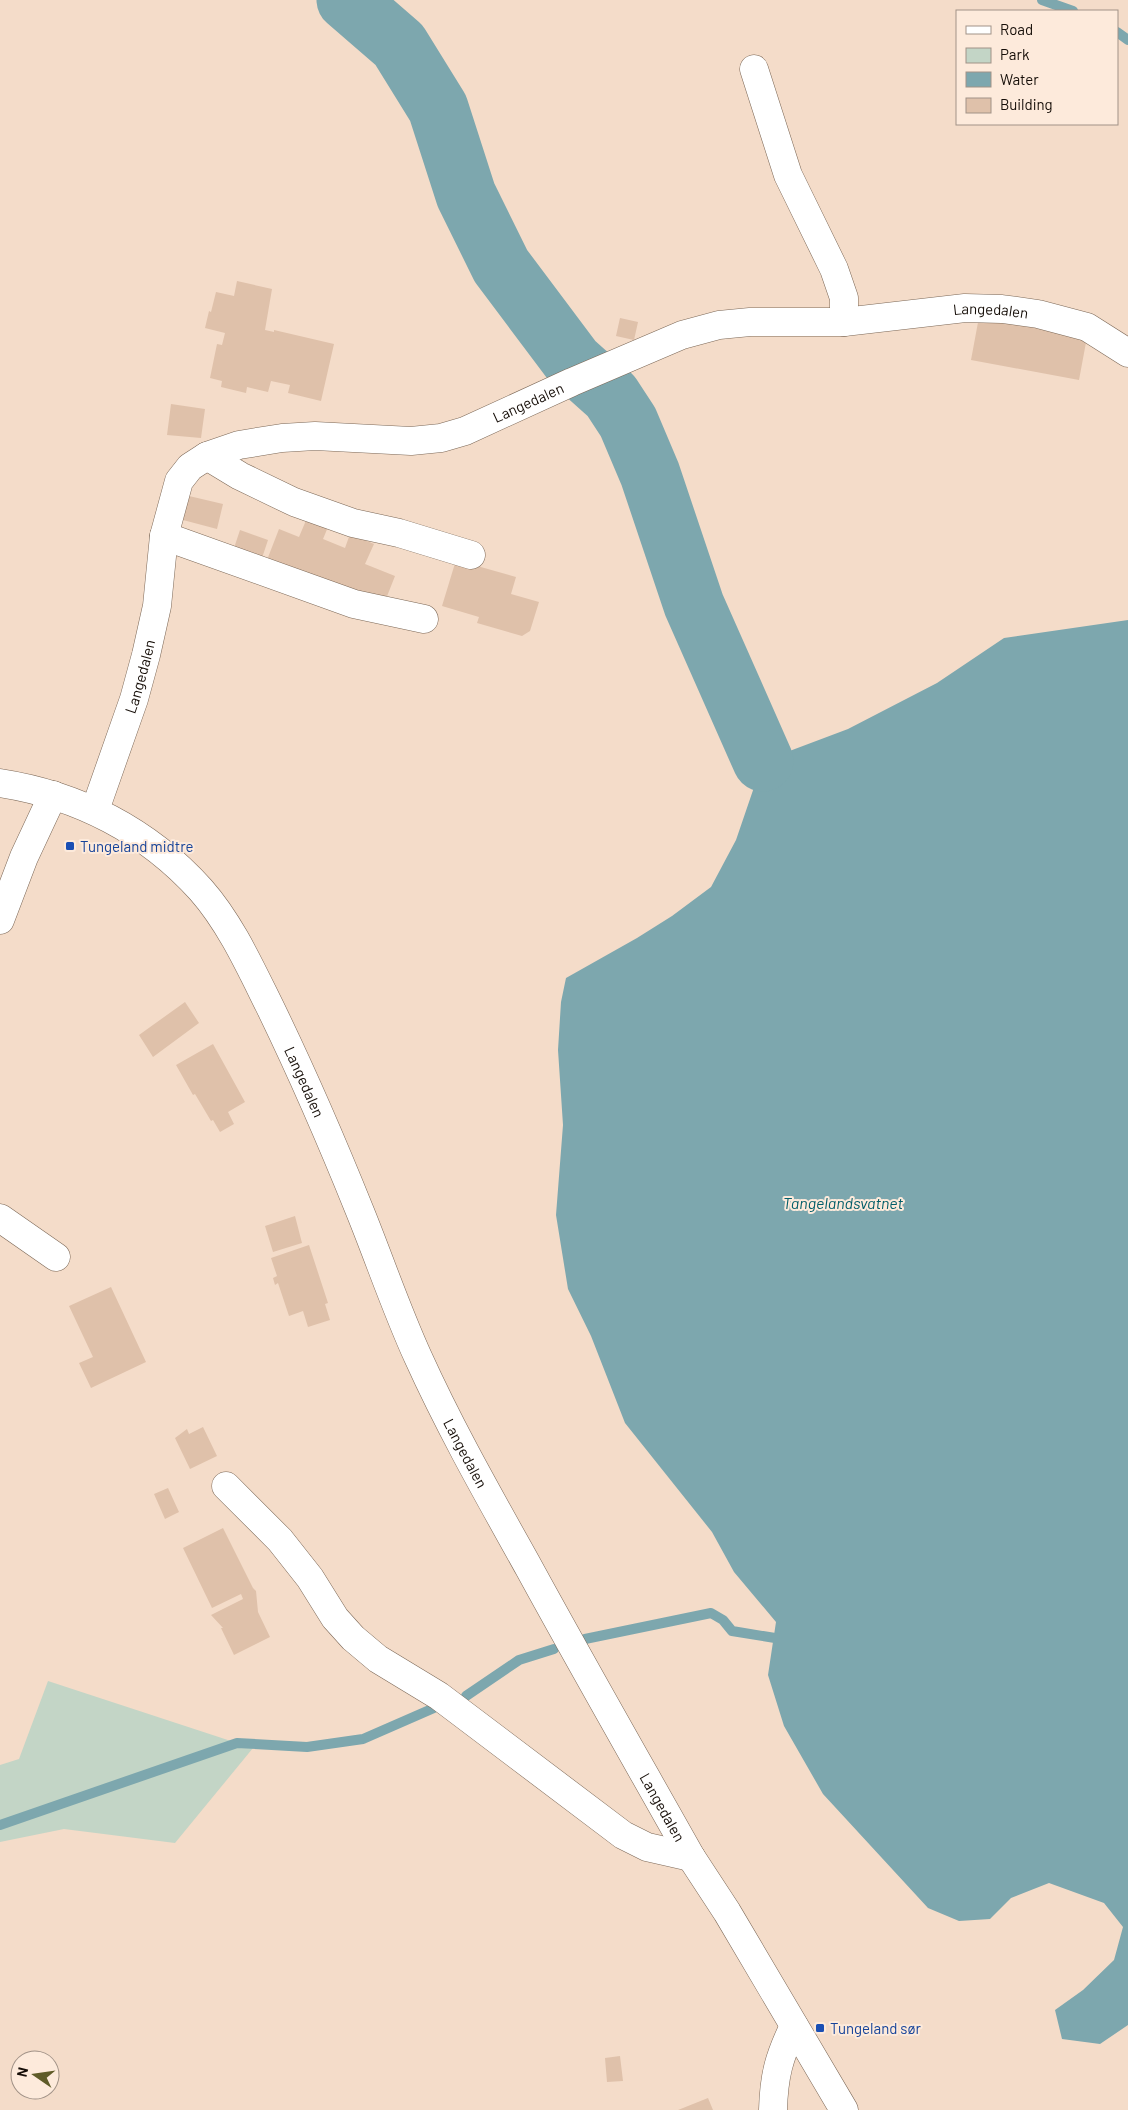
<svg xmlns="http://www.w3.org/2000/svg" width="1128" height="2110" font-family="Barlow,sans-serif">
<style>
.green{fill:#c3d5c6}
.water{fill:#7da7ae}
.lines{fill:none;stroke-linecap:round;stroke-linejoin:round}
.stream{stroke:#7da7ae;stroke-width:10}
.river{stroke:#7da7ae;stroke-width:61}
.building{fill:#dfc1aa}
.minor-casing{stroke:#7c6857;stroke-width:29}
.major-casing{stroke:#7c6857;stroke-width:29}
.minor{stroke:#fff;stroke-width:28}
.major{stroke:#fff;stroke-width:28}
.transit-dot{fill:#1a4fb4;stroke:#fdeadb;stroke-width:2}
.labels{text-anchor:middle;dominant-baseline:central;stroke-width:4;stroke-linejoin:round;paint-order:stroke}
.street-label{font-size:15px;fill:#160e08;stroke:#fdeadb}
.transit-label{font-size:15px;fill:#164399;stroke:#fdeadb;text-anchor:start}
.water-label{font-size:16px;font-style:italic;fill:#005d69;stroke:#fdeadb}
</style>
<rect width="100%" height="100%" fill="#f4dcc9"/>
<path class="green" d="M48 1681 237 1743 253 1748 175 1843 64 1829 0 1842V1765L19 1759Z"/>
<path class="water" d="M1128 620V2025L1100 2044 1062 2039 1055 2010 1083 1990 1114 1960 1123 1927 1104 1903 1049 1883 1011 1898 990 1919 959 1921 928 1908 823 1794 784 1726 768 1675 776 1622 734 1572 712 1532 625 1423 591 1336 568 1289 556 1215 563 1125 558 1050 561 1002 566 978 637 938 672 916 711 887 736 840 763 761 848 729 937 683 1004 638Z"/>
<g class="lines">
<path class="stream" d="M1042 0 1073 11
M1117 32 1128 40
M585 1639 711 1613 723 1620 732 1631 775 1638
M466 1696 519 1660 554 1649
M0 1825 237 1743 307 1747 363 1739 434 1708"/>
<path class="river" d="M347 0 399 45 438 108 466 195 501 266 573 362 611 396 628 422 650 474 694 605 763 761"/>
</g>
<path class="building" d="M237 281 272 289 265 330 274 332V330L334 344 321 401 288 393 290 385 271 381 268 392 247 387 246 393 221 387 222 381 210 378 217 344 222 345 225 333 205 328 209 311 211 312 216 292 234 296Z
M979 317 1087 337 1079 380 971 360Z
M620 318 638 322 634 340 616 336Z
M171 404 205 409 201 438 167 435Z
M189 496 223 504 217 529 183 520Z
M307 518 328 527 323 539 345 548 350 534 374 544 365 564 395 576 384 604 267 560 279 529 299 537Z
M240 530 268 540 262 558 234 548Z
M456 560 516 577 511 594 539 602 530 631 522 636 477 623 479 617 442 606Z
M185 1002 199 1023 153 1057 139 1035Z
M213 1044 245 1102 228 1112 234 1124 220 1132 213 1120 211 1121 195 1094 193 1095 176 1065Z
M295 1216 302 1243 273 1252 265 1226Z
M309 1245 328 1303 325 1304 330 1320 308 1327 303 1311 289 1316 278 1283 275 1285 273 1278 277 1276 271 1258Z
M111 1287 146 1362 91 1388 79 1363 93 1357 69 1306Z
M203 1427 217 1456 190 1469 175 1438 187 1429 189 1434Z
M168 1488 179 1512 165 1519 154 1494Z
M223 1528 253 1588 256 1591 258 1612 270 1637 234 1655 221 1628H223L211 1615 243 1599 241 1594 212 1608 183 1548Z
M620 2056 623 2081 607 2082 605 2058Z
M708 2098 713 2110H678Z"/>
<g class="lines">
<g class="minor-casing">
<g id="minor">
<path d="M754 69 788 175 834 269 844 298V322"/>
<path d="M207 456 240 476 294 502 353 523 399 533 471 555"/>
<path d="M164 536 354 604 424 619"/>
<path id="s1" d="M95 810 134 699 146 655 157 606 164 536 179 481 190 467 207 456 239 445 282 438 315 436 411 441 441 438 465 431 572 382 682 335 719 325 750 322H844L965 308 1002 309 1038 314 1087 327 1128 353"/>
<path d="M0 920 24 857 53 795"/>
<path d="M0 1218 56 1257"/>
<path d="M226 1486 280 1540 310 1578 335 1618 353 1638 378 1659 439 1696 623 1835 647 1847 691 1857"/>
<path d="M773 2110C774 2075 779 2057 794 2026"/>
</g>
</g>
<g class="major-casing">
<g id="major">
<path id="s2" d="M0 783C78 795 148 831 201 890 231 924 251 969 271 1009 303 1075 332 1142 359 1209 379 1258 396 1309 418 1357 451 1430 490 1498 529 1568 582 1665 637 1761 691 1857L727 1912 844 2110"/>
</g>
</g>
<use href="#minor" class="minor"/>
<use href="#major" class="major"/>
</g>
<g class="transit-dot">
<rect x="65" y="841" width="10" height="10" rx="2.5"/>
<rect x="815" y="2023" width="10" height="10" rx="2.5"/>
</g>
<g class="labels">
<g class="street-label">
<text stroke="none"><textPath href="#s1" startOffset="1189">Langedalen</textPath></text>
<text stroke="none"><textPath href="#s1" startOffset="710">Langedalen</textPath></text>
<text stroke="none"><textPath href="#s1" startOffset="141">Langedalen</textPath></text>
<text stroke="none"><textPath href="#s2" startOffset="451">Langedalen</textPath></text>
<text stroke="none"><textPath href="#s2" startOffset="856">Langedalen</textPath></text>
<text stroke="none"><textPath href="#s2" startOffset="1261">Langedalen</textPath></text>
</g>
<g class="transit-label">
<text x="80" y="846">Tungeland midtre</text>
<text x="830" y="2028">Tungeland sør</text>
</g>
<g class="water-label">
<text x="843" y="1202">Tangelandsvatnet</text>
</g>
</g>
<rect x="956" y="10" width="162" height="115" fill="#fdeadb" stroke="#a19287"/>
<rect x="966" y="26" width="25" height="8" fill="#ffffff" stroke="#a19287"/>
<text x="1000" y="35" font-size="15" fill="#160e08">Road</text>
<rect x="966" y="48" width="25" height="15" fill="#c3d5c6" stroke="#a19287"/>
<text x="1000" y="60" font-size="15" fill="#160e08">Park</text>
<rect x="966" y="72" width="25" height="15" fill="#7da7ae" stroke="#a19287"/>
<text x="1000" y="85" font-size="15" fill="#160e08">Water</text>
<rect x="966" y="98" width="25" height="15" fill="#dfc1aa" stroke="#a19287"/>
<text x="1000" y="110" font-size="15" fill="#160e08">Building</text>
<g transform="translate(35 2075) rotate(283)"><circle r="24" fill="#fdeadb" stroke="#a19287"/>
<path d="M0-4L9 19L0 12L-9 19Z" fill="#5f5b28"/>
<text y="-8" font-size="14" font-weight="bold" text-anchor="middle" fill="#160e08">N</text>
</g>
</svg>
